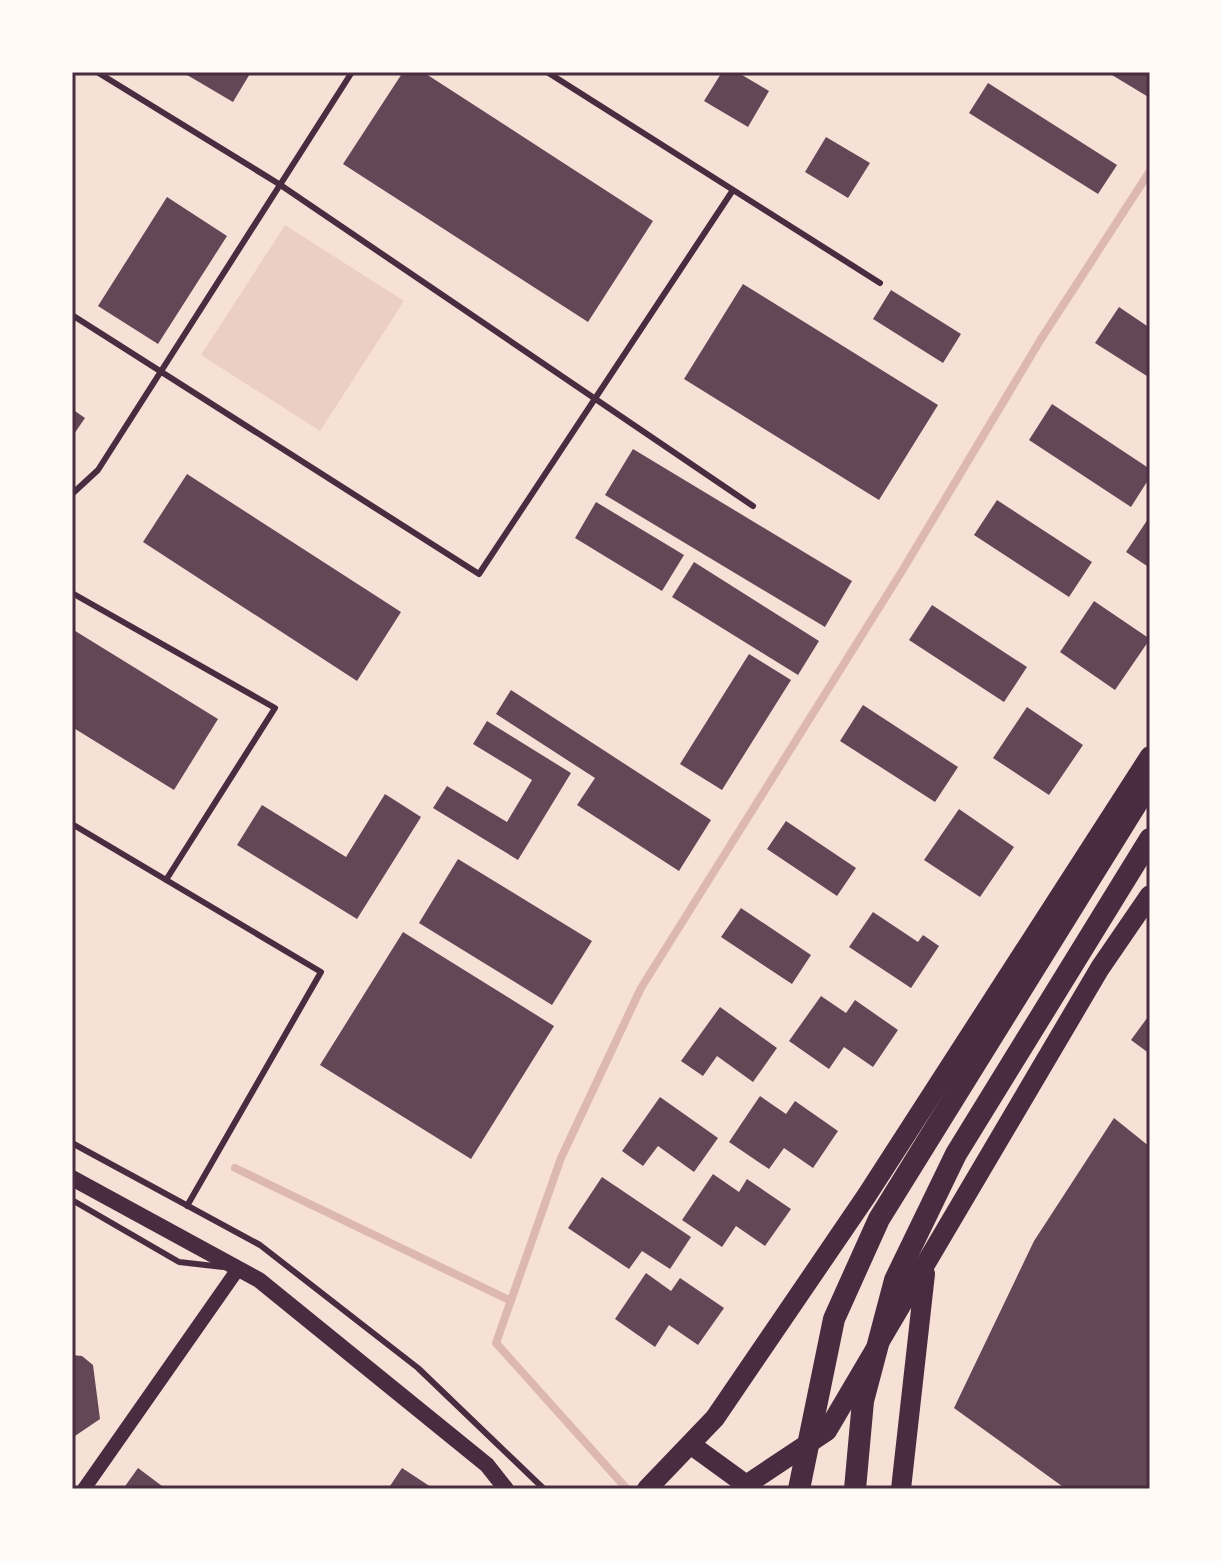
<svg xmlns="http://www.w3.org/2000/svg" width="1222" height="1561" font-family="Arial,sans-serif">
<style>
.green{fill:#ebcfc5}
.lines{fill:none;stroke-linecap:round;stroke-linejoin:round}
.stream{stroke:#dcb8b0;stroke-width:8}
.building{fill:#644757}
.service{stroke:#4a2c40;stroke-width:6}
.tertiary{stroke:#4a2c40;stroke-width:14}
.secondary{stroke:#4a2c40;stroke-width:16}
.primary{stroke:#4a2c40;stroke-width:20}
.trunk{stroke:#4a2c40;stroke-width:22}
.neatline{fill:none;stroke:#4a2c40;stroke-width:3}
</style>
<rect width="100%" height="100%" fill="#f7e1d7"/>
<path class="green" d="M285 225 404 301 320 431 201 355Z"/>
<g class="lines">
<path class="stream" d="M235 1168 511 1301
M627 1489 496 1343 561 1158 641 988 902 571 1041 339 1150 171"/>
</g>
<path class="building" d="M182 72H251L233 102Z
M403 72H423L653 221 588 322 343 164Z
M722 72H737L769 91 748 127 704 101Z
M1107 72H1150V98Z
M988 83 1117 165 1098 194 969 113Z
M826 137 870 163 848 198 805 172Z
M167 197 227 236 158 344 98 306Z
M743 284 938 405 879 500 684 379Z
M891 290 961 334 943 363 873 319Z
M1119 307 1150 328V378L1095 343Z
M1052 404 1150 469V477L1131 507 1029 440Z
M72 409 85 418 72 437Z
M633 449 852 581 825 627 605 495Z
M187 474 401 612 357 681 143 542Z
M997 500 1092 562 1069 597 974 535Z
M596 502 684 555 662 591 575 538Z
M1150 516V568L1126 552Z
M694 562 819 641 798 675 672 597Z
M1094 601 1150 639 1115 690 1060 652Z
M932 605 1027 667 1004 702 909 640Z
M72 629 218 719 174 790 72 727Z
M749 654 791 680 722 790 680 764Z
M511 690 711 820 679 871 577 805 595 778 496 714Z
M863 705 958 767 935 802 840 741Z
M1027 707 1083 745 1049 795 993 758Z
M487 721 571 773 518 860 433 808 447 786 507 822 532 780 473 744Z
M385 794 421 817 357 919 237 845 262 805 346 857Z
M959 809 1014 847 980 897 924 860Z
M786 821 856 868 837 896 767 849Z
M458 859 592 941 552 1005 419 923Z
M741 908 811 955 792 984 721 937Z
M873 912 918 942 923 935 939 946 911 988 849 947Z
M403 932 554 1026 471 1159 320 1065Z
M821 996 846 1013 855 1000 898 1030 873 1067 844 1047 829 1069 789 1041Z
M720 1007 777 1048 753 1082 717 1056 703 1076 681 1061Z
M1150 1014V1054L1131 1040Z
M760 1096 786 1114 795 1101 838 1131 813 1168 784 1148 769 1169 729 1142Z
M660 1097 718 1138 694 1172 658 1146 643 1166 622 1151Z
M1114 1118 1150 1147V1227L1147 1232 1150 1235V1489H1066L954 1408 1034 1241Z
M713 1174 739 1192 747 1179 791 1209 765 1246 736 1226 722 1247 682 1220Z
M602 1177 691 1237 670 1269 642 1251 629 1269 568 1228Z
M646 1273 671 1291 680 1278 724 1308 698 1345 669 1325 655 1347 615 1319Z
M72 1355 82 1356 93 1365 100 1419 72 1438Z
M138 1468 166 1489H123Z
M402 1468 434 1489H388Z"/>
<g class="lines">
<path class="service" d="M97 72 279 184 753 506
M547 72 880 283
M72 315 479 574 733 190
M72 494 98 470 352 72
M72 593 275 708 166 880
M72 824 321 972 187 1206
M72 1143 260 1245 418 1368 544 1489
M72 1200 179 1262 223 1267"/>
<path class="tertiary" d="M84 1489 238 1269"/>
<path class="secondary" d="M72 1178 259 1280 487 1465 506 1489"/>
<path class="primary" d="M690 1444 752 1489
M647 1489 715 1418 867 1195 1150 756
M740 1489 827 1431 1100 968 1150 895
M901 1489 925 1274"/>
<path class="trunk" d="M799 1489 834 1319 879 1219 1150 782
M855 1489 863 1401 895 1280 956 1154 1150 839"/>
</g>
<rect width="1222" height="1561" fill="none" stroke="#fffaf5" stroke-width="148"/>
<rect x="74" y="74" width="1074" height="1413" class="neatline"/>
</svg>
